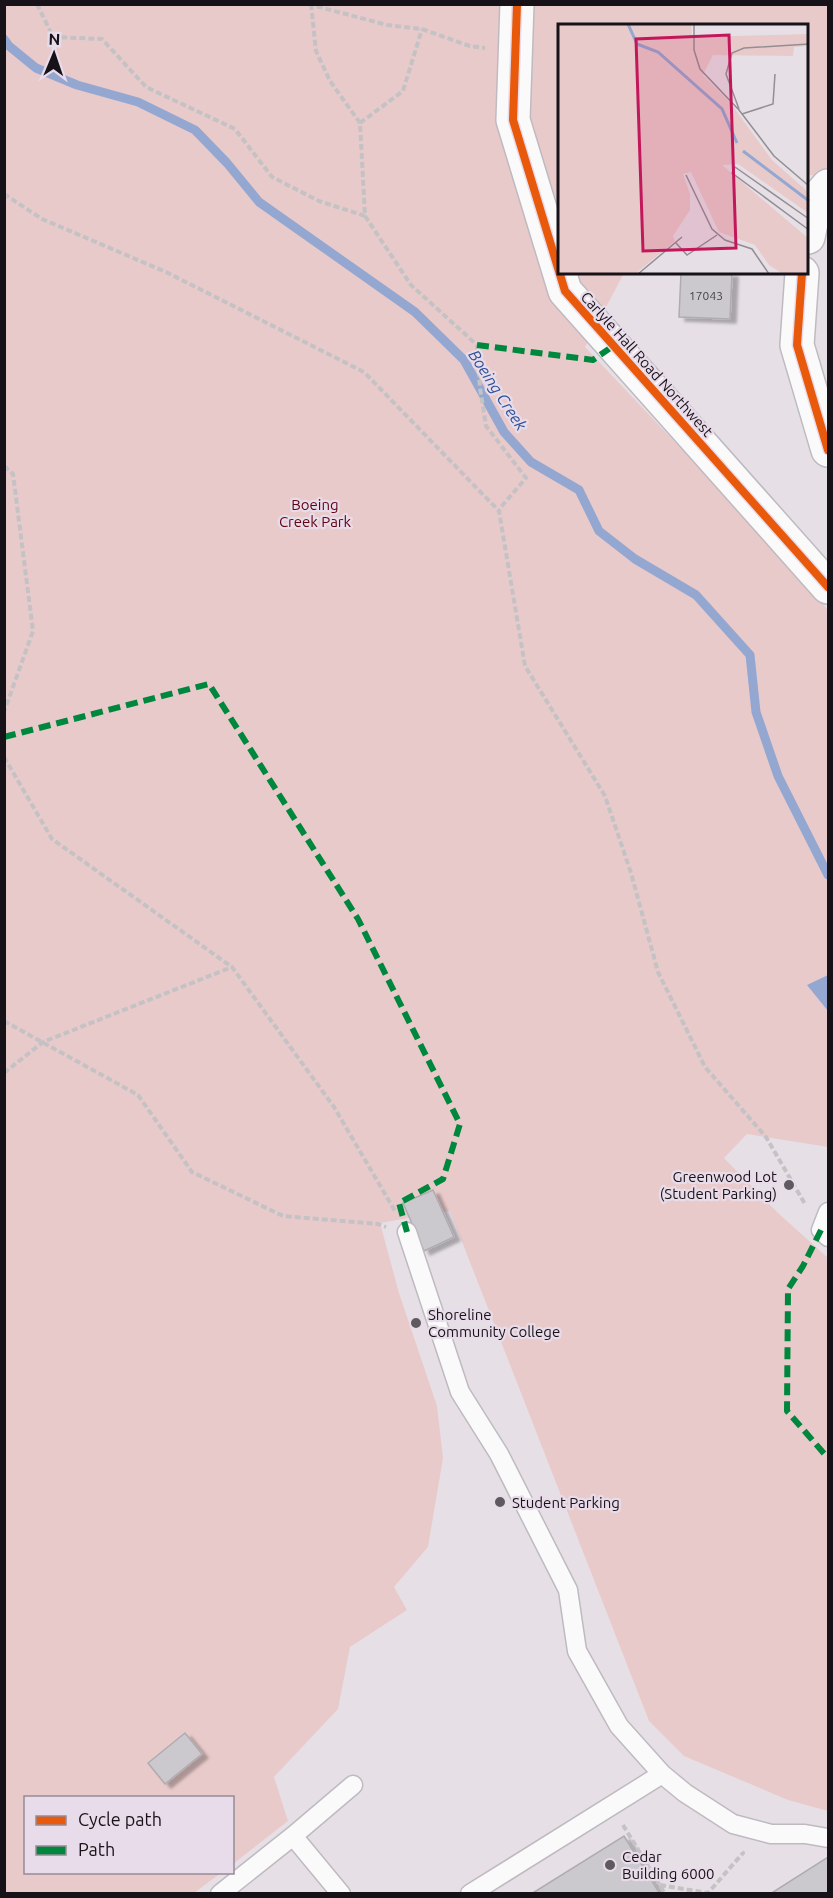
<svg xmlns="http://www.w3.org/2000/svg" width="833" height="1898" font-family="Ubuntu,sans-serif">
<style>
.green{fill:#e9caca}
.water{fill:#94a7d1}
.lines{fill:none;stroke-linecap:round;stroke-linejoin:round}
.stream{stroke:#94a7d1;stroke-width:9}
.building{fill:#cbc8ce;stroke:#afacb1;stroke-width:1.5;filter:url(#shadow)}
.lane-casing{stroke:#bfbac0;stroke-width:21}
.street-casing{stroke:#bfbac0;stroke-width:36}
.secondary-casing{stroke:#bfbac0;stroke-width:36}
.path{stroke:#c4c2c4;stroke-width:4;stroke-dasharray:6 3;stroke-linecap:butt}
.lane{stroke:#fbfafb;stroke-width:18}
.street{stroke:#fbfafb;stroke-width:33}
.secondary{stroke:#fbfafb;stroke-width:33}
.quiet{stroke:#00873e;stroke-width:6;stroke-dasharray:12 6;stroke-linecap:butt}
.cycleway-casing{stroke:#e9dcea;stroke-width:11}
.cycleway{stroke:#e8590c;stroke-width:8}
.poi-dot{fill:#5f5a5f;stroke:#e9dcea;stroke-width:2}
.labels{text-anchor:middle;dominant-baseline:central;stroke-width:4.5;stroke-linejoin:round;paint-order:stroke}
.number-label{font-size:12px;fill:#464247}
.street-label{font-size:15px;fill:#171217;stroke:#e9dcea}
.park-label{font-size:15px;fill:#61040e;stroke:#e9dcea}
.poi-label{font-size:15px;fill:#171217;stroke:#e9dcea;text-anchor:start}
.water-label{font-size:16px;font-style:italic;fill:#2e5097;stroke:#e9dcea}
.inset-river{fill:none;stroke:#94a7d1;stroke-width:3}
.inset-road{fill:none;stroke:#938e93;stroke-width:1.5}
.view{fill:#c2185b;fill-opacity:0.15;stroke:#c2185b;stroke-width:3}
.inset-edge{fill:none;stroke:#171217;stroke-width:3}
</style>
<defs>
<filter id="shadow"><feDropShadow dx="6" dy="4" stdDeviation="1.5" flood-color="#0004"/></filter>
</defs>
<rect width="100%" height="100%" fill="#e6e0e6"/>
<path class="green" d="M5 5H828V176L808 175V26H560V273H624L585 347 814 589 828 611V1147L747 1134 724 1158 777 1212 828 1258V1811L788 1800 684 1756 649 1721 450 1211 380 1223 399 1293 437 1406 443 1458 428 1547 394 1587 407 1610 350 1647 338 1709 274 1777 288 1821 233 1864 232 1798H26V1872L221 1873 194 1893H5Z"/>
<path class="water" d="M828 975V1011L807 985Z"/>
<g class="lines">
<path class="stream" d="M4 39 9 46 36 68 77 85 138 102 195 130 227 163 259 202 415 312 464 360 504 432 531 462 579 490 599 531 635 559 696 595 750 655 756 712 778 776 828 875"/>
</g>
<path class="building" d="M681 273H732L730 319 679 317Z
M433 1190 454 1237 424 1251 403 1203Z
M185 1733 202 1754 165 1784 148 1763Z
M624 1836 660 1894H531Z
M828 1857V1894H770Z"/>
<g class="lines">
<g class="lane-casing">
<path id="lane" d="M828 1212 821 1230 828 1237
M407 1232 460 1392 499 1454 568 1590 577 1651 619 1726 662 1774 685 1793 733 1824 771 1834H805L828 1838
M293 1836 341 1894
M220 1894 293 1836 353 1785
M470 1894 662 1774"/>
</g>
<g class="street-casing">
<path id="street" d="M808 237 816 200 828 186
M802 273 797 345 828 450"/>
</g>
<g class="secondary-casing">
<path id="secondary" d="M517 4 513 120 565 291 828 587"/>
</g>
<path class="path" d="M37 4 53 37 102 39 146 87 235 129 272 177 319 201 365 216
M308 4 387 25 422 29 470 46 485 48
M311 4 316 51 330 81 360 123 365 216 411 285 477 345 480 388 486 426 526 478 501 507 499 511 525 666 605 796 631 873 658 972 705 1067 766 1137 805 1204
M360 123 403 91 422 29
M4 194 42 219 166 272 364 372 499 511
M4 466 13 474 33 631 4 712
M4 757 52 839 232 967 334 1107 395 1211
M4 1021 138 1095 192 1172 283 1216 378 1224 386 1227
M4 1073 43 1042 232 967
M623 1825 665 1894
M660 1885 708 1893 743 1853 742 1852"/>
<use href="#lane" class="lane"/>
<use href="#street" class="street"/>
<use href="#secondary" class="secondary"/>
<path class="quiet" d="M477 345 593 360 613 346
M4 737 209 684 358 919 460 1124 443 1179 399 1203 407 1232
M821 1230 803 1266 788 1289 787 1411 828 1458"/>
<g class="cycleway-casing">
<path id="cycleway" d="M517 4 513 120 565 291 828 587
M802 273 797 345 828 450"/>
</g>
<use href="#cycleway" class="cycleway"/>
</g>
<g class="poi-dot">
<circle cx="789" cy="1185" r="6"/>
<circle cx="416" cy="1323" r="6"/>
<circle cx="500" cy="1502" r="6"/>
<circle cx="610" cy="1865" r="6"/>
</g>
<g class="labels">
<g class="number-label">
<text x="706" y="295">17043</text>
</g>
<g class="street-label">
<text transform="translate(647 364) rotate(48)">Carlyle Hall Road Northwest</text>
</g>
<g class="park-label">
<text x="315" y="504">Boeing<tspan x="315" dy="17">Creek Park</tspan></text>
</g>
<g class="poi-label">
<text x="777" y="1176" text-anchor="end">Greenwood Lot<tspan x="777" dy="17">(Student Parking)</tspan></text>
<text x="428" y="1314">Shoreline<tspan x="428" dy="17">Community College</tspan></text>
<text x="512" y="1502">Student Parking</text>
<text x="622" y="1856">Cedar<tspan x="622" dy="17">Building 6000</tspan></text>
</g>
<g class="water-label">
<text transform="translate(498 390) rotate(57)">Boeing Creek</text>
</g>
</g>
<g transform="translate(558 24)">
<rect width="250" height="250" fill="#e6e0e6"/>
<path d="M0 0H133L134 13 250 10V22L236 23 235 32 155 31 145 51 171 77 214 136 250 168V189L180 140 164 141 250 214V250H225L211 241 197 221 161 208 133 148 125 150 132 170V186L115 212 117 217 77 250H0Z" fill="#e9caca"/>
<path class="inset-river" d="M70 0 79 20 100 28 164 85 179 119M185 127 251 177"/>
<path class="inset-road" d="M136 0V26L142 45 181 86 216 132 251 162M181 85 168 50 174 29 186 24 251 20M184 90 215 80 217 50M128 151 154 205 167 216 194 225 211 250M251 195 177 143 174 149 251 206M118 219 129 231 159 211M80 250 124 213"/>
<path class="view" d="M171 11 178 224 85 227 78 15Z"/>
<rect width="250" height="250" class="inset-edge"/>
</g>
<rect width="833" height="1898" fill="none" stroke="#171217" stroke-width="12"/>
<rect x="24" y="1796" width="210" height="78" fill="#e9dcea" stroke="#958b96" stroke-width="1.5"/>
<rect x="36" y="1816" width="30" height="9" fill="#e8590c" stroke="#958b96" stroke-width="1.5"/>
<text x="78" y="1826" font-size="18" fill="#171217">Cycle path</text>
<rect x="36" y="1846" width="30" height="9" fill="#00873e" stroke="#958b96" stroke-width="1.5"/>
<text x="78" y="1856" font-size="18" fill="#171217">Path</text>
<g transform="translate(54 54) rotate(2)" stroke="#e9dcea" stroke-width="4.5" paint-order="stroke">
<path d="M0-4.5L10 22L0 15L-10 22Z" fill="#171217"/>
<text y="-9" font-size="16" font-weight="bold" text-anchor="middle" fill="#171217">N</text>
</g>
</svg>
